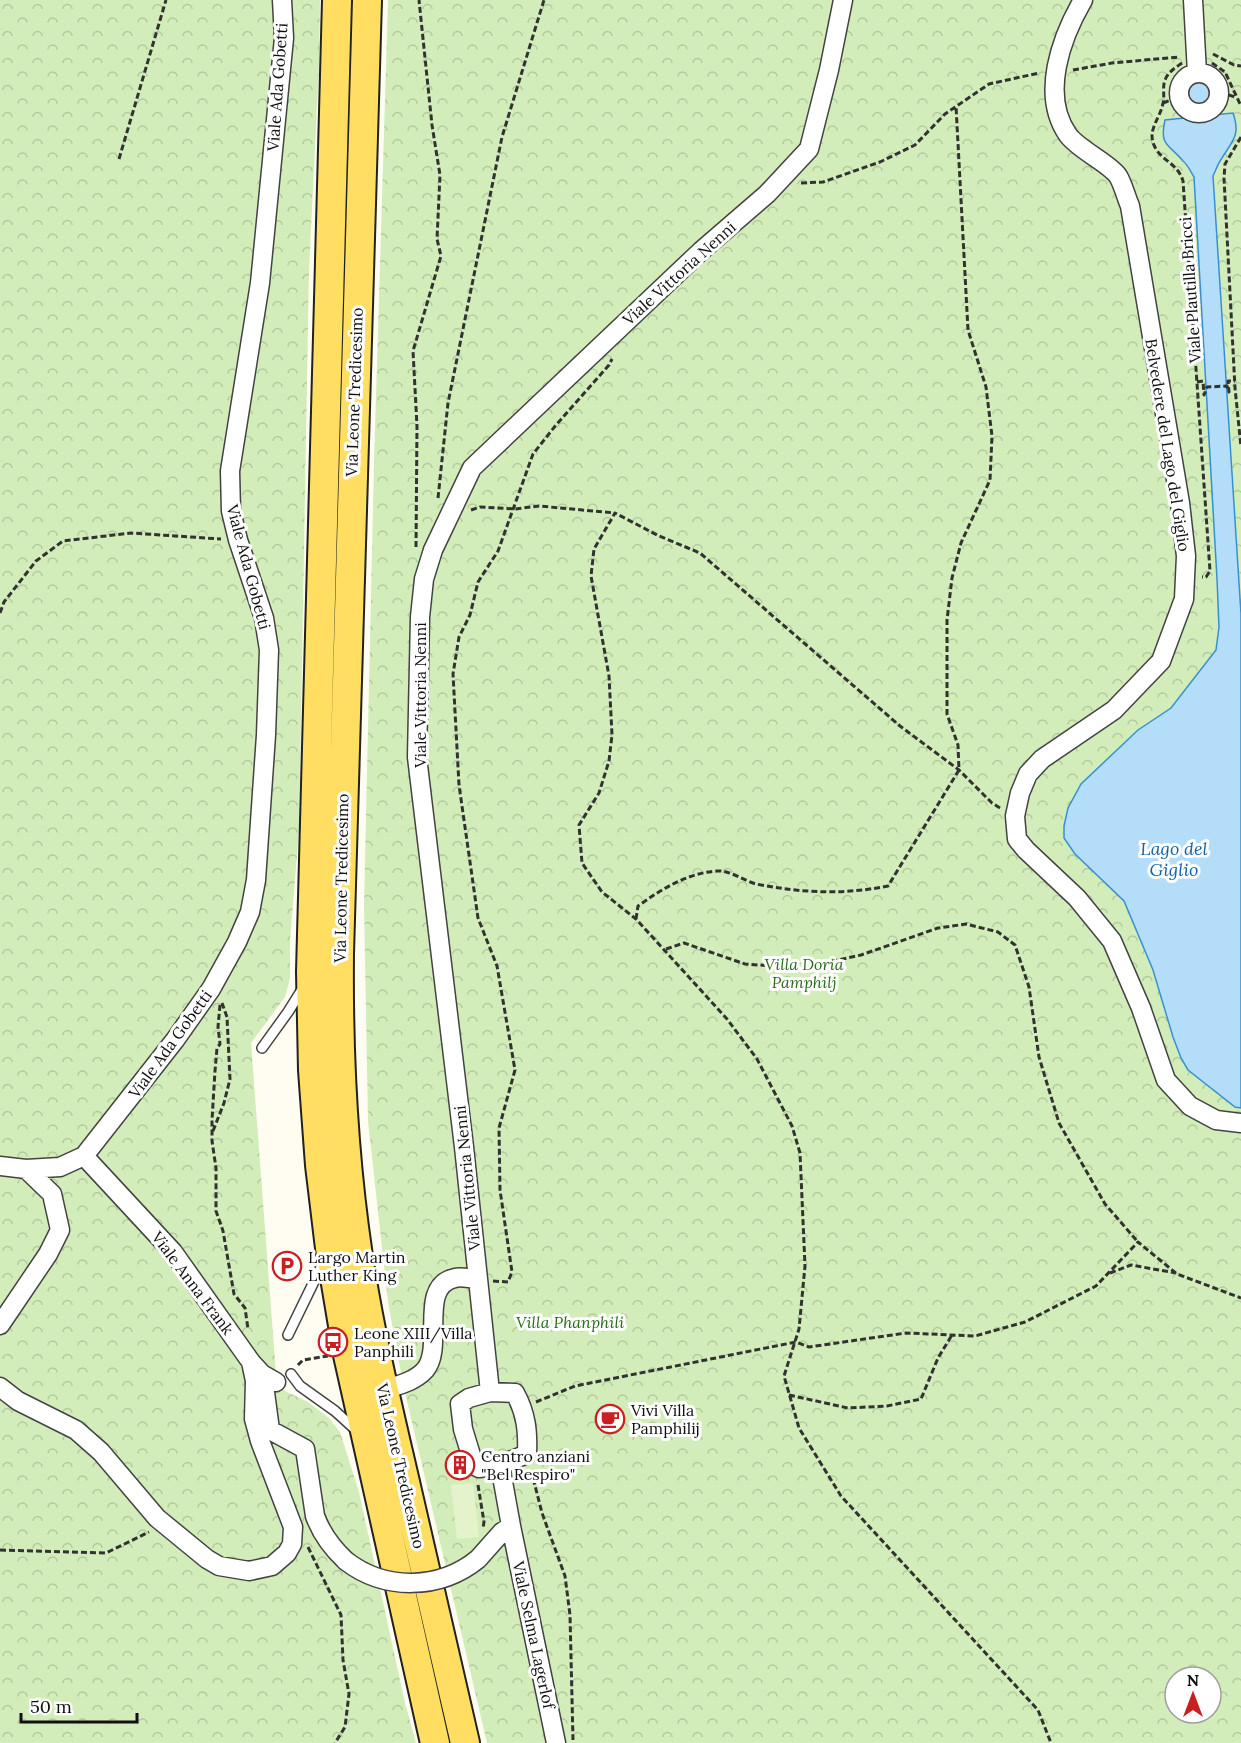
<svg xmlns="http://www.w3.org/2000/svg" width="1241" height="1743" font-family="Lora,serif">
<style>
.park{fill:url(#park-crowns);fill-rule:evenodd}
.pitch{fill:#e4f3cb}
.water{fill:#b4ddfa;stroke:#3690d5;stroke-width:1.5}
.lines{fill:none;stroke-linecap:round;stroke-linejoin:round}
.stream{stroke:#3690d5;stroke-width:4.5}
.lane-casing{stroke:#434343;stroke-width:12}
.street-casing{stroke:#434343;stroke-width:21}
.primary-casing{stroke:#212121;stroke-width:32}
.path{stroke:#323232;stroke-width:3;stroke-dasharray:6 3;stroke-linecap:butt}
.lane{stroke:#fff;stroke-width:9}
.street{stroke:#fff;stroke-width:18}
.primary{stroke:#ffde62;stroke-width:28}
.street-bridge-casing{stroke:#434343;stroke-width:21;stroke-linecap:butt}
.street-bridge{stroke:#fff;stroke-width:18}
.labels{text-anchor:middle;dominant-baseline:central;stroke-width:6;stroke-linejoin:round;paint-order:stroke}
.street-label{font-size:16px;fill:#101010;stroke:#fff}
.park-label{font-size:16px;font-style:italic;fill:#296c1b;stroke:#fff}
.poi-label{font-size:16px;fill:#101010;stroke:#fff;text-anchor:start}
.water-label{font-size:18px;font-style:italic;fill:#1062aa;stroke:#fff}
</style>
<defs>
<pattern id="park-crowns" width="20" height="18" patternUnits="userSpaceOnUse" patternTransform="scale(1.5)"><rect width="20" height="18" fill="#d2edb9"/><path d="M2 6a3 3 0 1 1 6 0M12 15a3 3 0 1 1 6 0" fill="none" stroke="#b3ca9e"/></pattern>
</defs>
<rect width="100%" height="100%" fill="#fffdf2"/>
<path class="park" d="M0 0H320L319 66 309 270 299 830 290 941V978L285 997 251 1043 277 1387 308 1402 329 1418 340 1432 359 1492 405 1703 416 1743H0Z
M388 0H1241V1743H487L403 1384 388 1302 368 1121 364 905 374 463ZM1175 1677H1211V1713H1175Z"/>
<path class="pitch" d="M473 1483 479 1537 457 1539 451 1485Z"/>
<path class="water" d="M1187 93a12 12 0 1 1 24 0a12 12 0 1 1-24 0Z
M1233 113C1241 136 1232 141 1222 158 1218 163 1216 170 1213 176L1241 614V1108L1235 1107 1188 1070 1181 1058 1173 1037 1153 970 1124 901 1075 854 1064 838V826L1068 808 1081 784 1138 730 1171 708 1216 650 1219 627 1217 579 1194 177C1191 172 1188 165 1183 161 1169 144 1159 146 1165 120Z"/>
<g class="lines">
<path class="stream" d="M1200 105 1201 117"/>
<g class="lane-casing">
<path id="lane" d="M262 1048 288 1012 303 988
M288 1335 324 1261
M291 1374 300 1386 335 1411 357 1431"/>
</g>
<g class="street-casing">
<path id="street" d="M1083 0C1061 38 1040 95 1068 135 1079 150 1109 163 1118 176 1123 184 1126 197 1130 206L1180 503 1186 556 1184 599 1161 661 1114 710 1042 759 1028 774 1020 793 1015 816 1017 839 1026 850 1077 898 1112 941 1141 1008 1166 1080 1190 1106 1216 1120 1241 1123
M1193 0 1197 73
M1179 93a20 20 0 1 1 40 0a20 20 0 1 1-40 0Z
M84 1156 173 1252 251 1362 262 1374 276 1382
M0 1166 26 1169 60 1167 84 1156 175 1040 211 989 237 942 250 912 256 880 266 735 269 650 264 618 238 540 231 511 230 471 260 283 284 38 282 0
M0 1325 48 1254 60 1230 52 1194 26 1169
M264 1385 270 1430 305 1449 315 1516C322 1535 332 1548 346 1561
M0 1387 18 1401 76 1430 101 1452 157 1518 207 1559 219 1566 249 1571 272 1566 287 1553 292 1544 293 1527 260 1441 254 1419 255 1381 251 1362
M383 1390C398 1385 414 1382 425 1370 445 1347 417 1286 455 1278 461 1276 471 1279 478 1279
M490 1392 469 1398 460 1404 463 1429 474 1465 479 1468 500 1465
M511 1526 556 1743
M478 1559 502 1532 511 1526 500 1465 527 1454C528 1431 526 1413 515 1393L490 1392 464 1147 417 757 420 617 424 579 433 550 472 468 701 251 767 194 809 149 829 70 843 0"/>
</g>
<g class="primary-casing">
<path id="primary" d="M337 0 311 972 313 1070 320 1165 330 1248 348 1355 435 1743
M367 0 339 953C338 1055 343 1156 358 1256 370 1336 389 1413 407 1491 426 1575 445 1659 465 1743"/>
</g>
<path class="path" d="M1213 54 1234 65 1241 66
M1182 63C1175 68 1168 72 1165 80 1162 88 1165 95 1163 103 1160 120 1145 131 1156 149 1164 162 1178 164 1183 181L1210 571 1206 577H1202
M1212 63 1225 72 1241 106
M1073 70 1112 63 1179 57
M1220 92 1235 97
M1163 103 1179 97
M1241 137 1225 164 1224 178 1235 388 1241 447
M119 159 166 0
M801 183 823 182 880 162 915 145 945 114 989 84 1039 73
M1197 382 1203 381 1204 395 1207 387 1227 386 1229 392 1228 381H1235
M438 498 448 403 502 137 544 0
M471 510 480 507 515 509 539 506 615 513
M416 547 417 426 413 351 441 256 437 239 440 175 432 125 419 0
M0 613 4 602 36 561 63 541 131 533 221 539
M1000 808 992 803 959 770 900 726 700 553 657 535 615 513 594 549 591 576 609 676 612 735 609 761 599 793 579 825 582 863 602 892 636 919 727 1019 757 1059 792 1126 800 1153 805 1266 799 1329 784 1376 799 1428 841 1496 1038 1710 1051 1743
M636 919 638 906C662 889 687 873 717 871 730 870 744 881 756 884 803 893 842 895 888 886L959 770 958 745 947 714V620L952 578 961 543 990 480 992 436 986 387 968 330 956 106
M666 949 684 943 745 964 801 968 861 955 938 928 966 924 998 932 1015 945 1029 987 1039 1057 1059 1123 1105 1204 1138 1242
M220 1005 218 1027 220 1044 217 1048 215 1071 212 1120V1141L216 1168V1211L223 1231 234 1294 245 1308 248 1329
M213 1131 224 1103 230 1079 227 1017 222 1003
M1110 1273 1131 1265 1176 1273
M493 1281 508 1282 512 1272 500 1190 499 1128 515 1070 497 966 478 918 459 785 453 674 459 637 470 615 478 582 498 551 533 454 556 425 609 365 612 359
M298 1365 303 1360 328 1356
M789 1395 848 1408 887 1406 921 1399 938 1358 952 1335
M536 1402 575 1386 796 1342 809 1347 906 1333 975 1336 1025 1322 1096 1286 1138 1242 1177 1274 1241 1298
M531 1470 542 1513 565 1576 570 1615 573 1740
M478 1485 484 1522 483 1528
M308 1547 341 1615 343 1660 349 1694 345 1727 335 1743
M0 1550 106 1553 149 1532"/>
<use href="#lane" class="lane"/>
<use href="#street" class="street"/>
<use href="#primary" class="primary"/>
<g class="street-bridge-casing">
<path id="street-bridge" d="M346 1561C385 1591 440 1590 478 1559"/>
</g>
<use href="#street-bridge" class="street-bridge"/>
</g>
<defs>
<g id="parking-ring" transform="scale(1.5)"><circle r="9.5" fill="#fff" stroke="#c91f21" stroke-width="1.5"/><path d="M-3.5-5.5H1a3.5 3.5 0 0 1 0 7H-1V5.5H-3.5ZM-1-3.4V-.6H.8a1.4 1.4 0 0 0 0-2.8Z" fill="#c91f21"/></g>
<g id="bus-ring" transform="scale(1.5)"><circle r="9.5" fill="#fff" stroke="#c91f21" stroke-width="1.5"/><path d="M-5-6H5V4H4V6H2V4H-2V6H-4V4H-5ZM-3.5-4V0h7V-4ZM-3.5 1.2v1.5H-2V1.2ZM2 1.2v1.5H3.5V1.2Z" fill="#c91f21"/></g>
<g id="cafe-ring" transform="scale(1.5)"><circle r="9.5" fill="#fff" stroke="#c91f21" stroke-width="1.5"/><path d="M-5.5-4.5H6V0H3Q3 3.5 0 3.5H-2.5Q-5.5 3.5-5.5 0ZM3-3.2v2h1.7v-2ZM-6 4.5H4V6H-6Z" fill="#c91f21"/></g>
<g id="building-ring" transform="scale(1.5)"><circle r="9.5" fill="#fff" stroke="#c91f21" stroke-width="1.5"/><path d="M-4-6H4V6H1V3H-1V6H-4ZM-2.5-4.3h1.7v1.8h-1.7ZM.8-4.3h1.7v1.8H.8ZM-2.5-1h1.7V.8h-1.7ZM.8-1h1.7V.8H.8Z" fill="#c91f21"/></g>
</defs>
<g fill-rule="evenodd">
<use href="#parking-ring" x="287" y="1266"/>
<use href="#bus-ring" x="333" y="1342"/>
<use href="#cafe-ring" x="610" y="1419"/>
<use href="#building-ring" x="460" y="1465"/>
</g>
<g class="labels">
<g class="street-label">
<text transform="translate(277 87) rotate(-86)">Viale Ada Gobetti</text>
<text transform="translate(679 273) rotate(-42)">Viale Vittoria Nenni</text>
<text transform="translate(1190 290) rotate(-94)">Viale Plautilla Bricci</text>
<text transform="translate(354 392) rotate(-88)">Via Leone Tredicesimo</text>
<text transform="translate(1168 445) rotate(81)">Belvedere del Lago del Giglio</text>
<text transform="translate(249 567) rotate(75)">Viale Ada Gobetti</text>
<text transform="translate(420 695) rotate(-90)">Viale Vittoria Nenni</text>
<text transform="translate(341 878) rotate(-89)">Via Leone Tredicesimo</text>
<text transform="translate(170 1044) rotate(-54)">Viale Ada Gobetti</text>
<text transform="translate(467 1178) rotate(-96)">Viale Vittoria Nenni</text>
<text transform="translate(193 1283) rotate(53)">Viale Anna Frank</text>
<text transform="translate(401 1466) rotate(77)">Via Leone Tredicesimo</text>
<text transform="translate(534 1635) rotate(78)">Viale Selma Lagerlof</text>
</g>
<g class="park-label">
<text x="804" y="964">Villa Doria<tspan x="804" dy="18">Pamphilj</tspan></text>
<text x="570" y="1322">Villa Phanphili</text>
</g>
<g class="poi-label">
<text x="308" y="1257">Largo Martin<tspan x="308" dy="18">Luther King</tspan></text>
<text x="354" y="1333">Leone XIII/Villa<tspan x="354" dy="18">Panphili</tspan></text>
<text x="631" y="1410">Vivi Villa<tspan x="631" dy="18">Pamphilij</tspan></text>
<text x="481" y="1456">Centro anziani<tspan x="481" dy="18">"Bel Respiro"</tspan></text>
</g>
<g class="water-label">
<text x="1174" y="848">Lago del<tspan x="1174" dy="21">Giglio</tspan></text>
</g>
</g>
<g transform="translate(1193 1695)"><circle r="28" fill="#ffffff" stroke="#9f9f9f" stroke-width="1.5"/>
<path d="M0-4.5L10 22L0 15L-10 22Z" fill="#c91f21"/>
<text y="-9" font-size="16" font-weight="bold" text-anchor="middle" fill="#101010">N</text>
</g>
<path d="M21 1713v9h116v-9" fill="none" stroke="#101010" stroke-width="3"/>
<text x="30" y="1713" font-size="18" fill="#101010" stroke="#ffffff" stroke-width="4.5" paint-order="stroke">50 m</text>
</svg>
